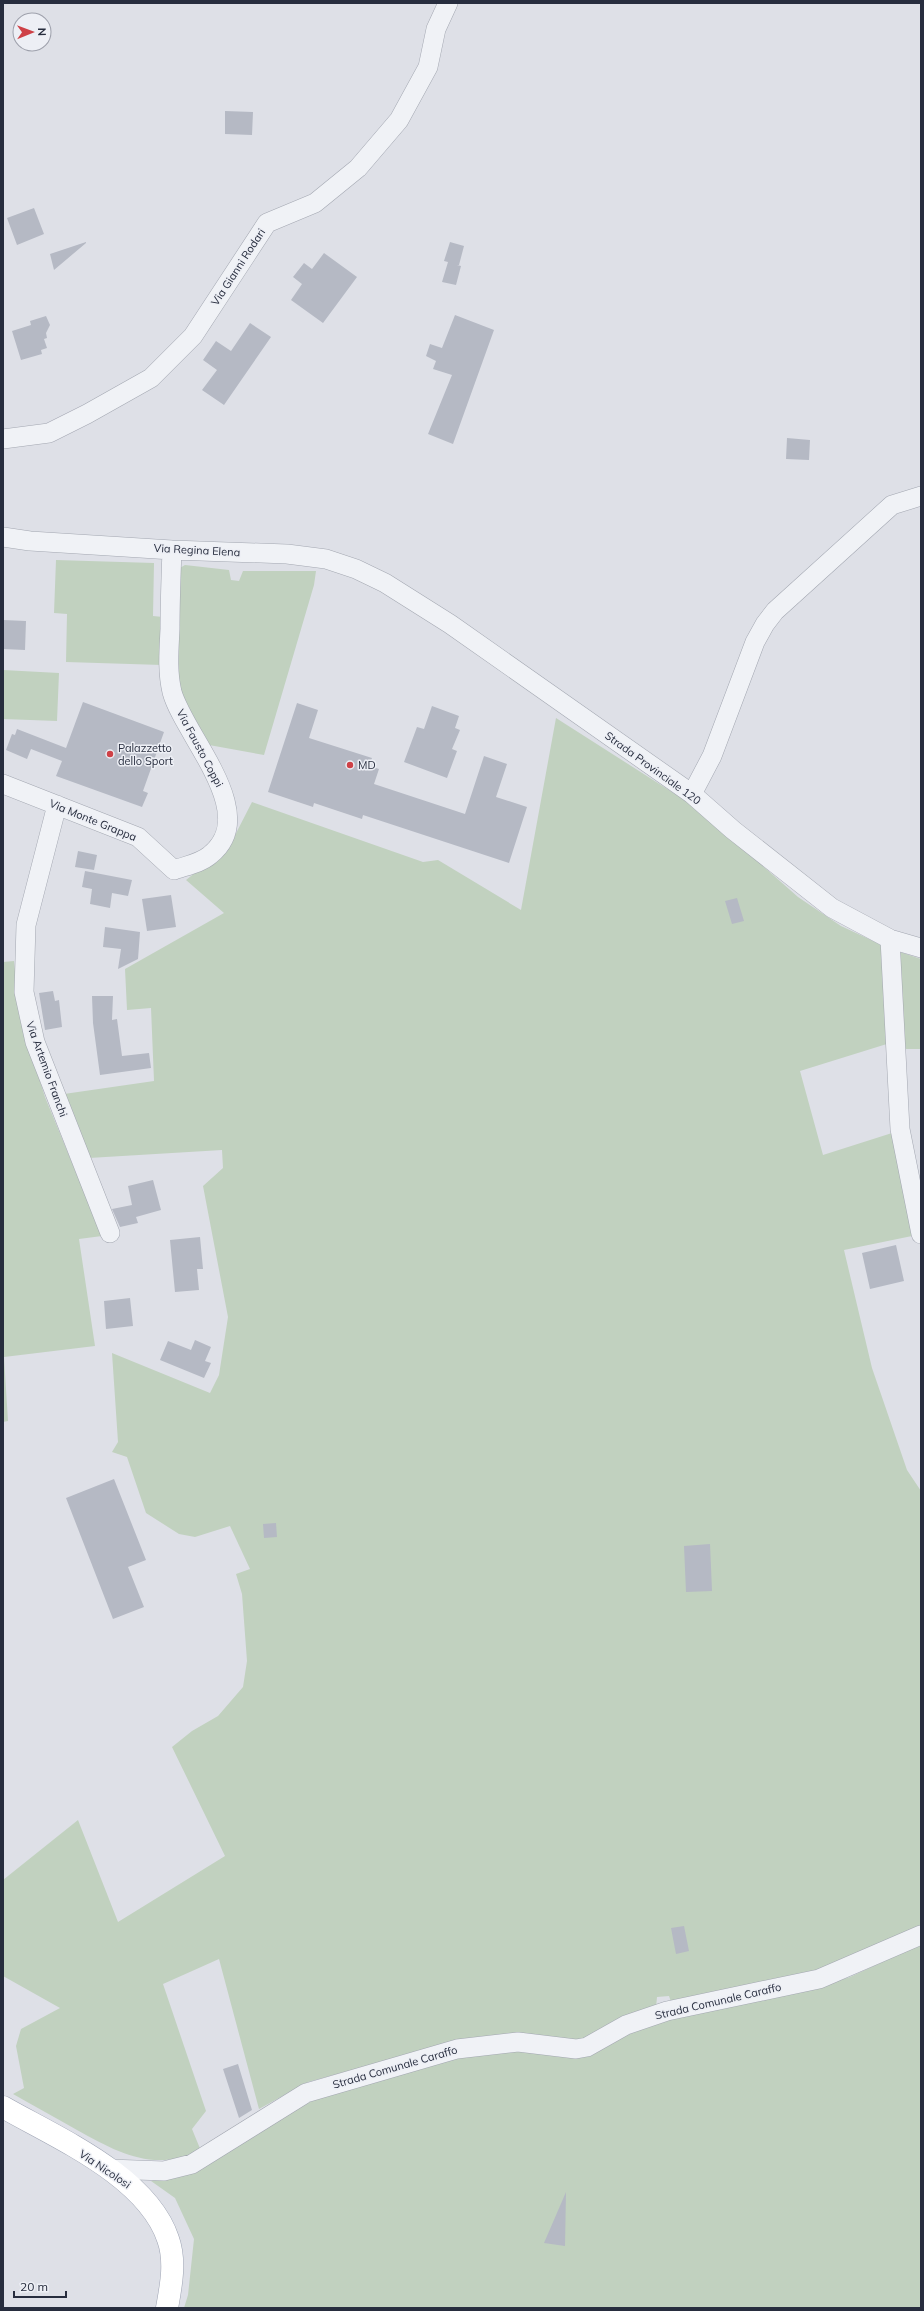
<svg xmlns="http://www.w3.org/2000/svg" width="924" height="2311" font-family="Mulish,sans-serif">
<style>
.green{fill:#c1d1bf}
.building{fill:#b5b9c4}
.lines{fill:none;stroke-linecap:round;stroke-linejoin:round}
.minor-casing{stroke:#a3a7b1;stroke-width:20}
.major-casing{stroke:#9da3b3;stroke-width:23}
.minor{stroke:#f0f2f6;stroke-width:19}
.major{stroke:#fff;stroke-width:22}
.poi-dot{fill:#ce4147;stroke:#edeff5;stroke-width:1.5}
.labels{text-anchor:middle;dominant-baseline:central;stroke-width:3;stroke-linejoin:round;paint-order:stroke}
.street-label{font-size:11px;fill:#272d3e;stroke:#edeff5}
.poi-label{font-size:11px;fill:#272d3e;stroke:#edeff5;text-anchor:start}
</style>
<rect width="100%" height="100%" fill="#dee0e7"/>
<path class="green" d="M56 560 154 563 153 616 163 617 162 665 66 662 67 614 54 613Z
M185 565 229 570 231 580 239 581 243 571H316L314 585 264 755 209 745 176 684 178 569Z
M3 670 59 673 57 721 3 719Z
M556 718 697 808 798 897 841 926 884 946 890 1043 800 1071 823 1155 892 1133 912 1236 844 1250 872 1368 907 1470 921 1491V1925L815 1971 671 2002 669 1996 657 1997 656 2008 587 2039 461 2040 308 2082 259 2109 219 1959 163 1984 206 2111 192 2129 201 2151C152 2172 119 2153 77 2130 56 2118 34 2106 13 2094L24 2088 16 2046 21 2029 60 2008 3 1976V1880L78 1820 118 1922 225 1856 172 1747 192 1731 218 1716 243 1687 247 1661 242 1594 236 1574 250 1569 230 1526 195 1537 179 1534 146 1513 127 1457 112 1452 118 1442 112 1353 210 1393 219 1375 228 1317 203 1186 223 1168 222 1150 89 1158 64 1094 154 1081 151 1008 127 1010 125 969 224 913 186 880 230 845 252 802 423 862 438 860 521 910Z
M897 951 921 959V1049H904Z
M14 961 19 1014 45 1097 102 1236 79 1239 95 1346 4 1357 8 1421 3 1422V962Z
M921 1944V2308H184L188 2295 194 2239 175 2198 151 2181 172 2175 311 2096 403 2070 503 2049 562 2055 629 2028 811 1989 850 1977Z"/>
<path class="building" d="M225 111 253 112 252 135 225 134Z
M34 208 44 234 17 245 7 218Z
M86 242V243L54 270 50 254Z
M450 242 464 246 459 265H457L461 266 456 285 442 282 448 262 444 261Z
M324 253 357 277 323 323 291 300 302 284 293 277 304 263 312 269Z
M455 315 494 330 453 444 428 434 452 375 433 369 436 361 426 356 430 344 442 348Z
M46 316 50 325 46 333 47 338 44 339 47 348 41 350 42 354 21 360 12 331 31 325 30 321Z
M250 323 271 337 224 405 202 390 217 370 203 360 216 341 231 351Z
M787 438 810 440 809 460 786 459Z
M3 620 26 621 25 650 3 649Z
M83 702 164 732 143 791 148 793 142 807 56 776 62 761 31 749 27 759 6 750 12 734 15 735 17 729 66 748Z
M297 703 318 710 309 738 372 758 369 766 379 769 374 784 465 814 484 756 507 764 496 797 527 807 509 863 363 815 362 819 314 803 313 807 268 792Z
M432 706 459 716 455 728 460 730 452 749 457 751 447 778 404 762 417 727 424 729Z
M78 851 97 855 94 870 75 867Z
M85 871 132 880 128 896 112 893 110 908 90 904 92 889 82 887Z
M171 895 176 927 147 931 142 899Z
M737 898 744 921 732 924 725 901Z
M105 927 140 932 138 959 118 969 121 949 103 947Z
M53 991 55 1001 59 1000 62 1027 45 1030 39 993Z
M92 996H113L112 1020 117 1019 122 1056 149 1053 151 1068 100 1075 93 1023Z
M153 1180 161 1210 136 1217 138 1223 120 1227 112 1209 132 1205 128 1186Z
M200 1237 203 1269H197L199 1290 175 1292 170 1240Z
M896 1245 904 1281 870 1289 862 1253Z
M130 1298 133 1326 106 1329 104 1301Z
M195 1340 211 1347 205 1361 211 1363 204 1378 160 1360 168 1341 191 1350Z
M114 1479 146 1560 128 1567 144 1607 113 1619 66 1498Z
M276 1523 277 1537 264 1538 263 1524Z
M710 1544 712 1591 686 1592 684 1546Z
M684 1926 689 1951 676 1954 671 1928Z
M238 2064 252 2110 239 2118 223 2069Z
M566 2192 565 2246 544 2243Z"/>
<g class="lines">
<g class="minor-casing">
<path id="minor" d="M3 439 49 433 87 414 151 378 193 336 267 223 315 203 358 168 399 120 428 67 436 29 448 3
M3 537 30 541 172 550 287 554 326 559 356 569 385 583 450 624 692 794 733 830 832 908 890 939 921 948
M3 784 138 837 174 870C185 866 201 863 210 855 262 814 184 736 172 692 167 671 169 650 170 629 170 602 171 576 172 550
M692 794 712 756 755 642 765 624 775 611 892 505 921 496
M57 805 26 925 24 992 35 1042 110 1233
M890 939 900 1129 921 1234
M109 2169 164 2171 192 2164 306 2093 457 2049 518 2042 576 2049 587 2047 626 2025 667 2011 819 1979 921 1935"/>
</g>
<g class="major-casing">
<path id="major" d="M3 2107C57 2138 147 2176 168 2239 176 2261 171 2286 167 2308"/>
</g>
<use href="#minor" class="minor"/>
<use href="#major" class="major"/>
</g>
<g class="poi-dot">
<circle cx="110" cy="754" r="4"/>
<circle cx="350" cy="765" r="4"/>
</g>
<g class="labels">
<g class="street-label">
<text transform="translate(238 267) rotate(-57)">Via Gianni Rodari</text>
<text transform="translate(197 550) rotate(3)">Via Regina Elena</text>
<text transform="translate(200 748) rotate(62)">Via Fausto Coppi</text>
<text transform="translate(653 768) rotate(36)">Strada Provinciale 120</text>
<text transform="translate(93 820) rotate(22)">Via Monte Grappa</text>
<text transform="translate(47 1069) rotate(70)">Via Artemio Franchi</text>
<text transform="translate(718 2001) rotate(-13)">Strada Comunale Caraffo</text>
<text transform="translate(395 2067) rotate(-16)">Strada Comunale Caraffo</text>
<text transform="translate(105 2169) rotate(34)">Via Nicolosi</text>
</g>
<g class="poi-label">
<text x="118" y="748">Palazzetto<tspan x="118" dy="13">dello Sport</tspan></text>
<text x="358" y="765">MD</text>
</g>
</g>
<rect width="924" height="2311" fill="none" stroke="#272d3e" stroke-width="8"/>
<g transform="translate(32 32) rotate(89)"><circle r="19" fill="#edeff5" stroke="#9ea1ac"/>
<path d="M0-3L7 15L0 10L-7 15Z" fill="#ce4147"/>
<text y="-6" font-size="11" font-weight="bold" text-anchor="middle" fill="#272d3e">N</text>
</g>
<path d="M14 2291v6h52v-6" fill="none" stroke="#272d3e" stroke-width="2"/>
<text x="20" y="2291" font-size="12" fill="#272d3e" stroke="#edeff5" stroke-width="3" paint-order="stroke">20 m</text>
</svg>
